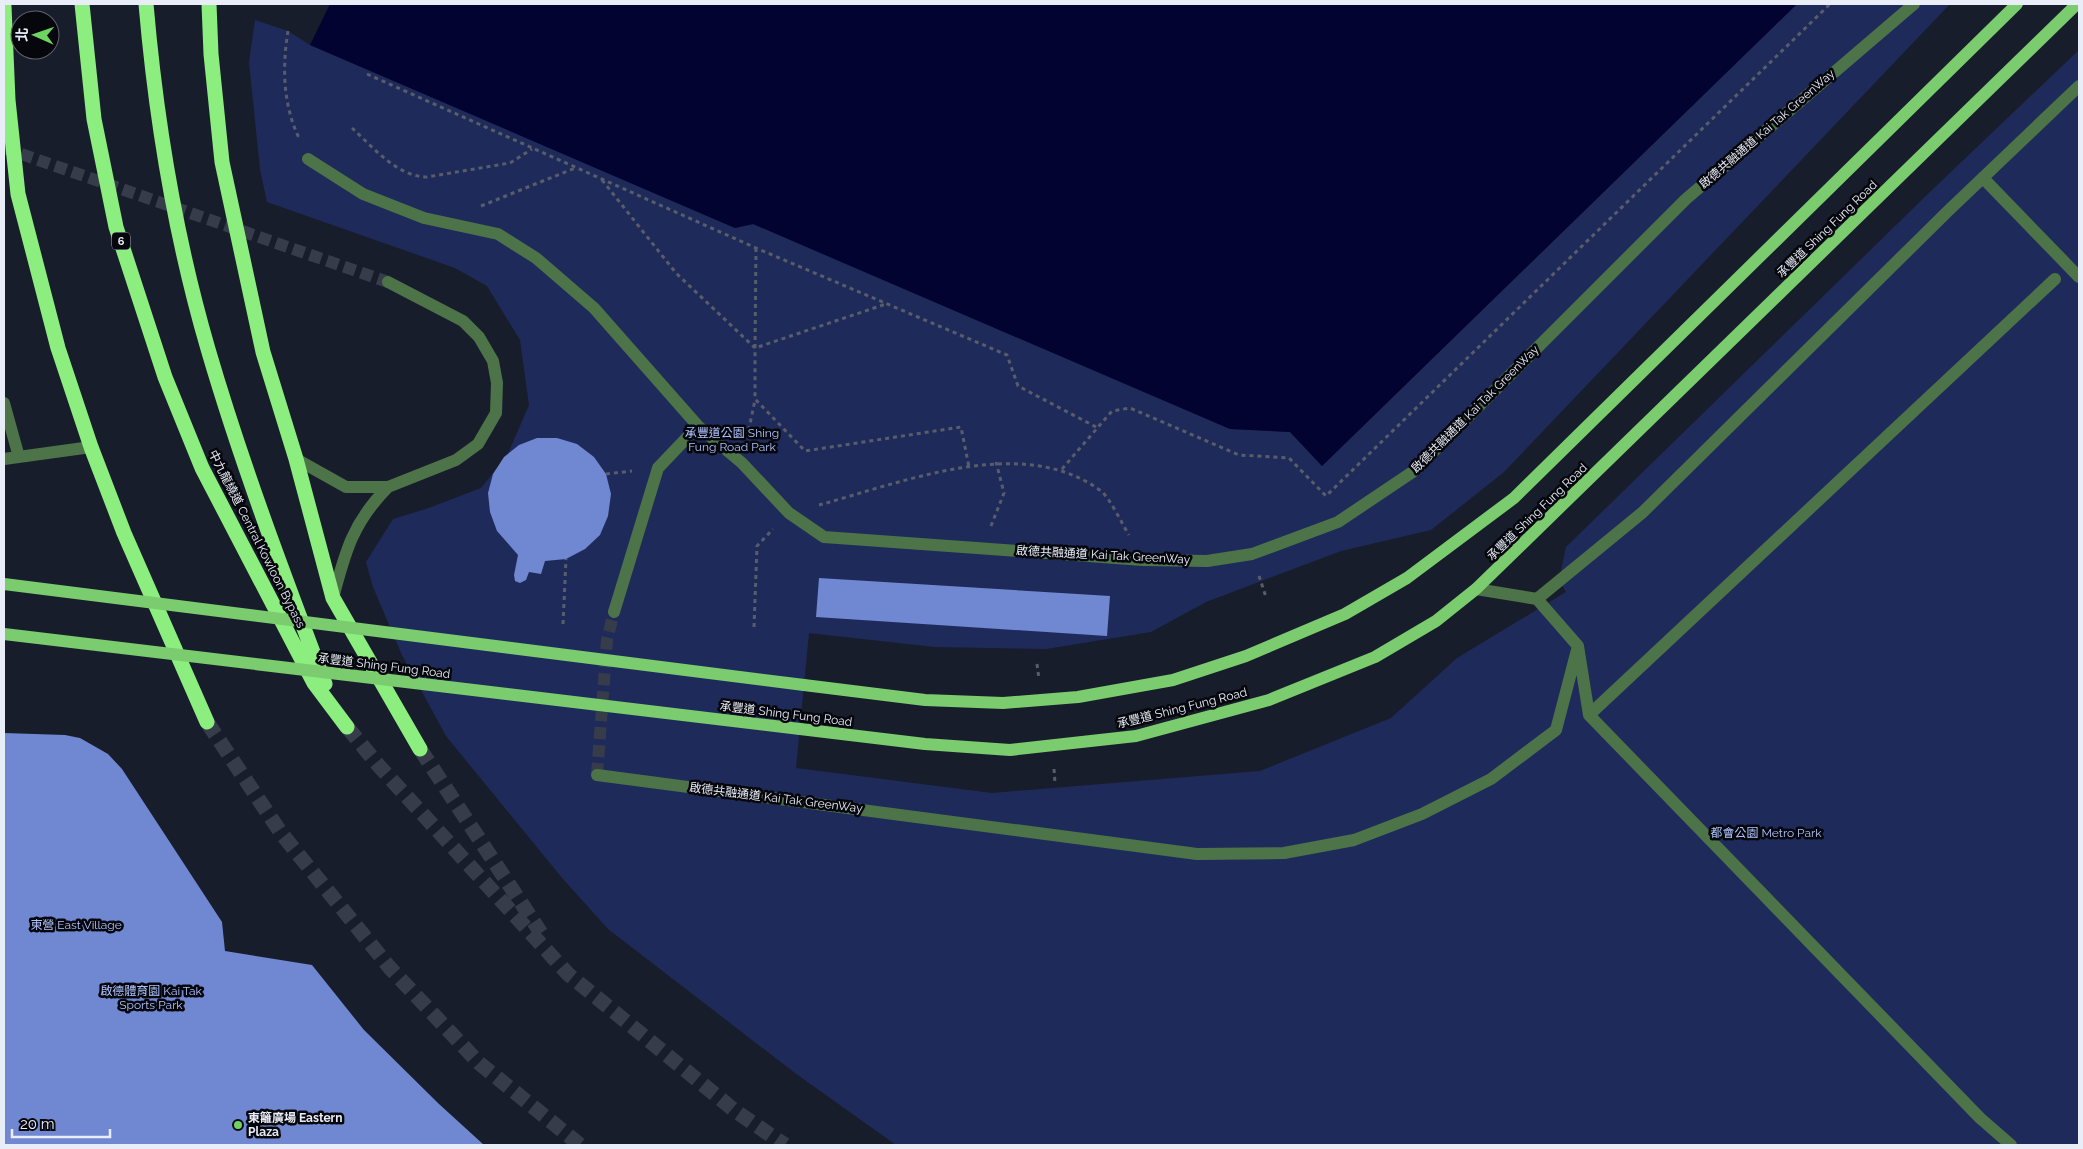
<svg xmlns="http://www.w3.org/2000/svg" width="2083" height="1149" font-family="Raleway,'Noto Sans TC',sans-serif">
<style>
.green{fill:#1e2b5a}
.water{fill:#030332}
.building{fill:#7087d1}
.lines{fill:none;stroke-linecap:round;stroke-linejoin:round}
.minor-tunnel{stroke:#373c4a;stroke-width:12;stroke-dasharray:12 6;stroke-linecap:butt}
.highway-tunnel{stroke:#373c4a;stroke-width:15;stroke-dasharray:15 8;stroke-linecap:butt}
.path{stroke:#595d6a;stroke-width:3;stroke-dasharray:4 4;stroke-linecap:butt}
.minor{stroke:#4d7348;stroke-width:12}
.major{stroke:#7bcb6f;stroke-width:12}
.highway{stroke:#8cee7f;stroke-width:15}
.major-bridge{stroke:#7bcb6f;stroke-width:12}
.poi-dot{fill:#6ed360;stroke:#06070d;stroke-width:2}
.labels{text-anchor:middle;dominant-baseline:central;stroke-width:5;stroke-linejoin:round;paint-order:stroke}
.shield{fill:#06070d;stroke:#a5a8b1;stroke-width:1}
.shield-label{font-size:11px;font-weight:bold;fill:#e9edf7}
.street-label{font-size:12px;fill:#e9edf7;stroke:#06070d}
.park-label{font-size:12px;fill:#aec2fd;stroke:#06070d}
.poi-label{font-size:12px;font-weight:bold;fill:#e9edf7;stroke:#06070d;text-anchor:start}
</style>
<rect width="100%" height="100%" fill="#181d2b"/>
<path class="green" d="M1797 4H1950L1504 472 1431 530 1341 551 1206 602 1151 632 1046 649 935 647 809 633 796 768 992 793 1260 771 1391 718 1457 658 1566 592 1559 580 1566 547 1932 190 2079 50V1145H896L795 1073 608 929 563 879 446 736 402 655 373 587 366 562 393 519 429 508 481 488 507 456 529 405 520 340 487 286 455 268 267 202 260 169 249 62 255 20 288 31 310 45 735 228 753 224 1230 429 1290 432 1322 466Z"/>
<path class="water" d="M330 4H1797L1322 466 1290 432 1230 429 753 224 735 228 310 45Z"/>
<path class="building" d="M537 438H557L577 444 594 457 606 474 611 494 608 516 600 535 585 549 566 559 545 561 541 574 529 572 526 580 520 583 515 581 514 575 518 555 497 531 490 512 488 493 493 474 504 457 519 445Z
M819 578 1110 596 1107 636 816 617Z
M4 733 65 735 80 738 108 754 122 769 222 922 225 951 312 965 364 1030 439 1104 484 1145H4Z"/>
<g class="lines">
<path class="minor-tunnel" d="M4 148 388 282
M597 775 607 640 614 612"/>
<path class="highway-tunnel" d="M207 722 281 833 390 968 479 1063 580 1145
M347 727 379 766 568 974 734 1110 785 1145
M420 749 541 933"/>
<path class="path" d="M288 31C282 67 283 105 299 138
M367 74 756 248 1007 355 1018 386 1098 428
M352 128C374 148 396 176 427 177L510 163 532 149
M602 180 676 273 755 348V399L805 451 961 427 969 467
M481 206 575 168
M756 248 755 348 886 304
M747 438 755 400
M1062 469 1112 411 1130 408 1239 455 1289 458 1326 496 1830 4
M606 474 632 471
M819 505C904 482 1023 433 1101 491 1110 498 1122 524 1129 535
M991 526 1004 493 996 462
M1259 576 1266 597
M563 624 566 559
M754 627 757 546 773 529
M1037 664 1039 679
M1054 769 1055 783"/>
<path class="minor" d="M308 159 363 194 424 218 498 234 536 258 594 308 698 426 742 463 789 513 824 537 1143 560 1207 561 1252 554 1338 522 1414 471 1686 199 1914 4
M1983 178 2079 277
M4 403 19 457
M4 459 91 447
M296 459 346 487H388L456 460 478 444 496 413 497 383 493 361 479 337 463 321 388 282
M1476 589 1537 599 1578 646 1589 715
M333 598C345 552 353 522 388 487
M1537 599 1643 512 1948 211 2079 86
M614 612 658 468 698 426
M597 775 1197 854 1284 853 1354 840 1422 814 1491 779 1556 730 1578 646
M2011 1145 1980 1118 1589 715 2055 279"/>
<path class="major" d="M804 685 925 700 1003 703 1078 697 1173 680 1246 656 1345 614 1407 578 1514 498 2017 4
M800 729 925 744 1010 750 1136 736 1269 700 1375 657 1436 621 1476 589 2077 4"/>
<path class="highway" d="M82 4 94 119 116 227 165 377 202 468 314 683 347 727
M146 4C156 120 175 236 208 349 241 462 283 573 325 684
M209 4 211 54 222 162 263 352 296 459 333 598 420 749
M4 6 8 100 18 194 58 348 91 447 124 533 207 722"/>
<path class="major-bridge" d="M4 584 804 685
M4 634 800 729"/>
</g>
<circle class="poi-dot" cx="238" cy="1125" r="5"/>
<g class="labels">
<rect class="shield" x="112" y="232.5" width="18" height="17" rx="4"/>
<g class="shield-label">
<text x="121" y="241">6</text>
</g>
<g class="street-label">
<text transform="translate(1767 129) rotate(-41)">啟德共融通道 Kai Tak GreenWay</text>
<text transform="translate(1827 229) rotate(-44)">承豐道 Shing Fung Road</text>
<text transform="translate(1475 409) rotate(-45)">啟德共融通道 Kai Tak GreenWay</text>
<text transform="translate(1537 512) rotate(-44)">承豐道 Shing Fung Road</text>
<text transform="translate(257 539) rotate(63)">中九龍繞道 Central Kowloon Bypass</text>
<text transform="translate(1103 555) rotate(3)">啟德共融通道 Kai Tak GreenWay</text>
<text transform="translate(384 666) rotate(7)">承豐道 Shing Fung Road</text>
<text transform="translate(1182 708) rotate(-14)">承豐道 Shing Fung Road</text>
<text transform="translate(786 714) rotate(7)">承豐道 Shing Fung Road</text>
<text transform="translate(776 798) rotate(7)">啟德共融通道 Kai Tak GreenWay</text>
</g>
<g class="park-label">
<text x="732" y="433">承豐道公園 Shing<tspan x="732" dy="14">Fung Road Park</tspan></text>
<text x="1766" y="833">都會公園 Metro Park</text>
<text x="76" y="925">東營 East Village</text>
<text x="151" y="991">啟德體育園 Kai Tak<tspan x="151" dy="14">Sports Park</tspan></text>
</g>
<g class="poi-label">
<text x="248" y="1118">東籬廣場 Eastern<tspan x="248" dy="14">Plaza</tspan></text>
</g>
</g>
<rect width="2083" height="1149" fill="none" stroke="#e9edf7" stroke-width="10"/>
<g transform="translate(35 35) rotate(272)"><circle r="24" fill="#06070d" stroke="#61636b"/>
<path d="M0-4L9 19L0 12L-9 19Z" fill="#6ed360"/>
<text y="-8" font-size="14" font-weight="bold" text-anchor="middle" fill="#e9edf7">北</text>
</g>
<path d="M12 1129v8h98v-8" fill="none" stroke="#e9edf7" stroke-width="2.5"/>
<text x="20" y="1129" font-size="15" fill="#e9edf7" stroke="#06070d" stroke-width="4" paint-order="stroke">20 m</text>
</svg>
